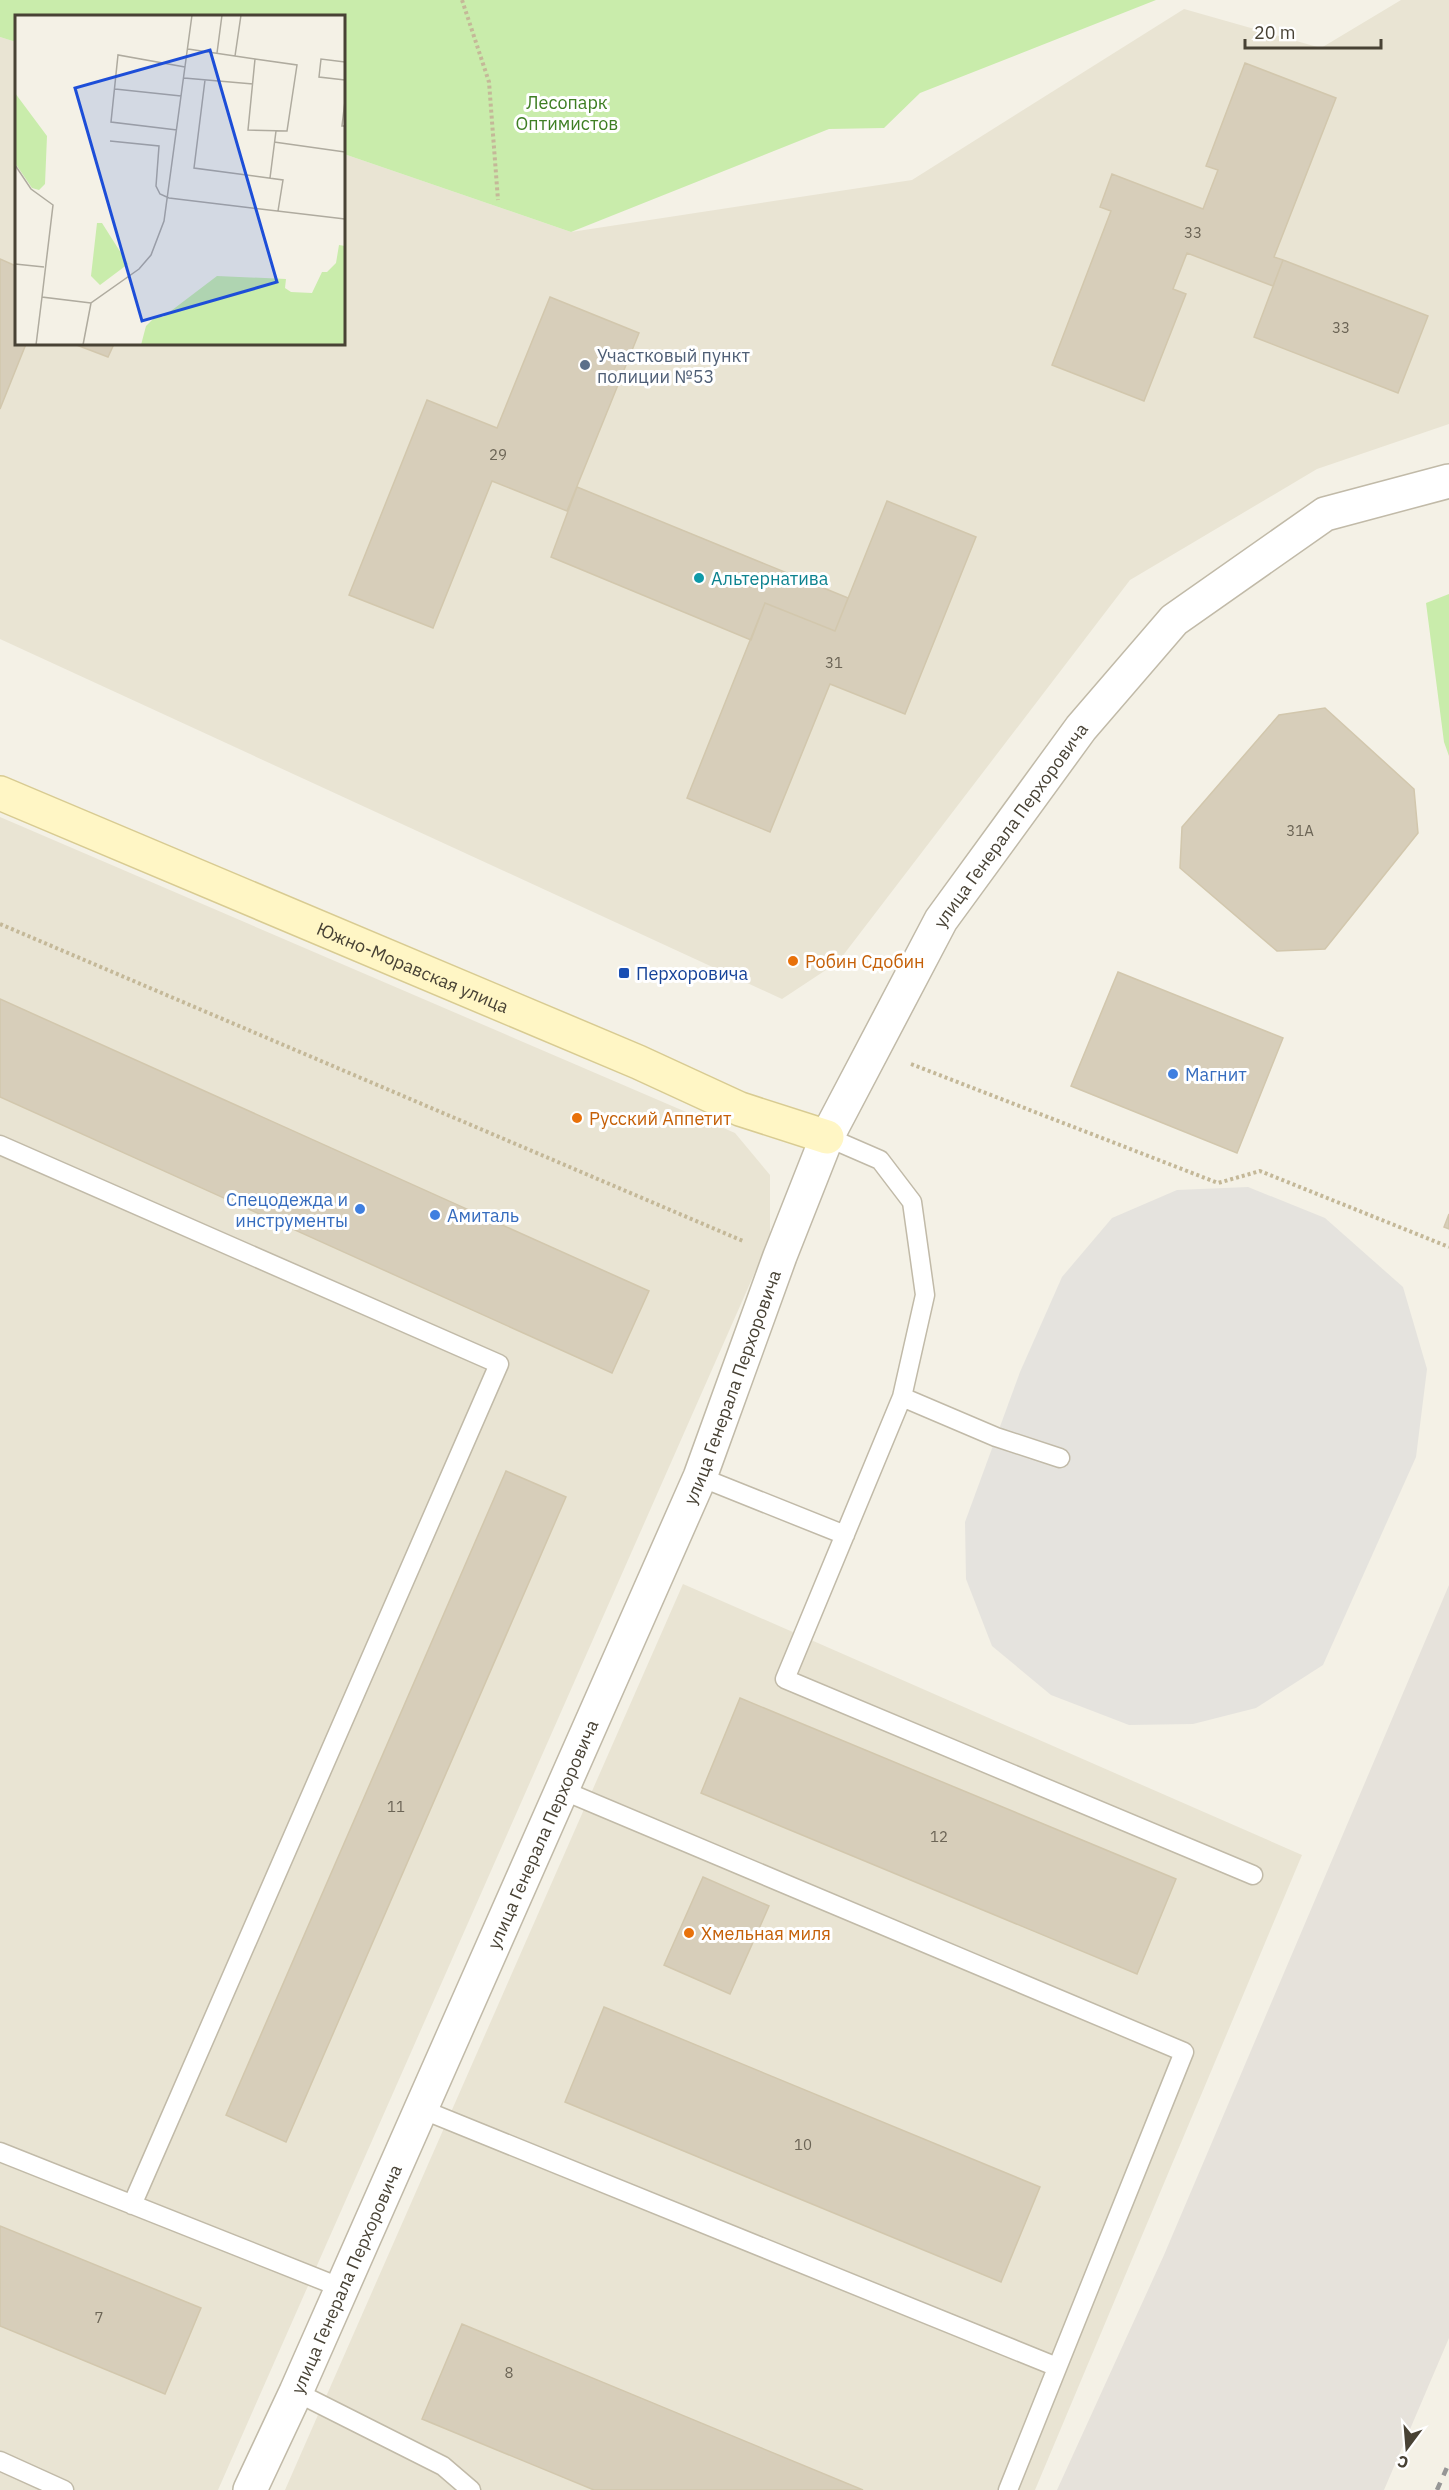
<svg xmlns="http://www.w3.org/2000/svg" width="1449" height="2490" font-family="'IBM Plex Sans',sans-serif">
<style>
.residential{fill:#e9e4d3}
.industrial{fill:#e6e2db}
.green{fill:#c9ecab}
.parking{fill:#e5e3de}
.building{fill:#d7ceba;stroke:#d2c7ad;stroke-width:1.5}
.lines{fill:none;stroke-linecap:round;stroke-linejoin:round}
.service-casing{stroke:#c1baa8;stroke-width:21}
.tertiary-casing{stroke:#c1baa8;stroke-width:36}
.secondary-casing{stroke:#d8cb92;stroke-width:36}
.path{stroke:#c4b898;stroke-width:4;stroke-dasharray:3 3;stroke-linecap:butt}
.service{stroke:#fff;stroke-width:18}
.tertiary{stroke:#fff;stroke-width:33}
.secondary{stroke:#fff6c5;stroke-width:33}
.rail{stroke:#969696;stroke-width:4.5;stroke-dasharray:8 8;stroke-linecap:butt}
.service-dot{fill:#5c6f8a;stroke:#fff;stroke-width:2}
.culture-dot{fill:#0f9aa8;stroke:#fff;stroke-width:2}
.food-dot{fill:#e8710a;stroke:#fff;stroke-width:2}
.transit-dot{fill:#1a4fb4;stroke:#fff;stroke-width:2}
.shop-dot{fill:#3f7fe0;stroke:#fff;stroke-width:2}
.labels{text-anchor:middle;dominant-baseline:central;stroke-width:6;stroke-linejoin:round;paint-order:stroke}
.number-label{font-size:15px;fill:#6c6556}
.park-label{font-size:18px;fill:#3e7e23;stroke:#fff}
.service-label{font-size:18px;fill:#4e5e75;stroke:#fff;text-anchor:start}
.culture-label{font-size:18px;fill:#0d838f;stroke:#fff;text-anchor:start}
.street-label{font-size:18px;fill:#484235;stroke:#fff}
.food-label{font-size:18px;fill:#c56008;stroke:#fff;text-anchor:start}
.transit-label{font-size:18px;fill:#164399;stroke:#fff;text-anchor:start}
.shop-label{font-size:18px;fill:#366cbe;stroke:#fff;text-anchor:start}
.inset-road{fill:none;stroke:#afab9f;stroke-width:1.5}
.view{fill:#1d4ed8;fill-opacity:0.15;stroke:#1d4ed8;stroke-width:3}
.inset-edge{fill:none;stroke:#484235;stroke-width:3}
</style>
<rect width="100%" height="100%" fill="#f4f1e6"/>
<path class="residential" d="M1401 0H1449V424L1317 469 1130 580 838 962 782 999 0 639V37L16 42V344H344V154L571 232 912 180 1184 9 1321 48Z
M0 817 735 1133 770 1175V1238L218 2490H0Z
M683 1584 1302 1855 1035 2490H285Z"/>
<path class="industrial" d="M1449 1585V2338L1384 2490H1057L1164 2255Z"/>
<path class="green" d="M0 0H1156L920 93 884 128 829 129 571 232 344 154V16H16V42L0 37Z
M1449 594V756L1444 742 1426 603Z"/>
<path class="parking" d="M1248 1187 1325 1218 1403 1287 1427 1369 1416 1457 1323 1665 1256 1708 1193 1724 1129 1725 1051 1695 992 1646 966 1579 965 1522 1020 1372 1062 1277 1112 1218 1177 1190Z"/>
<path class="building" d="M1245 63 1336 98 1274 257 1283 260 1273 286 1187 253 1173 289 1186 294 1144 401 1052 365 1111 211 1100 207 1112 174 1203 209 1218 170 1206 166Z
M0 259 16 266V344H26L0 409Z
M1283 260 1428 316 1398 393 1254 337Z
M550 297 639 333 567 511 492 481 433 628 349 595 427 400 497 428Z
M74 344H114L108 357Z
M577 487 848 598 835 631 765 603 751 640 551 557Z
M887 501 976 537 905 714 830 684 770 832 687 798 765 603 835 631Z
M1325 708 1414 789 1418 833 1325 949 1277 951 1180 868 1182 827 1279 715Z
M1118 972 1283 1038 1237 1153 1071 1086Z
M0 999 649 1291 612 1373 0 1097Z
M1449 1214V1229L1444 1227Z
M506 1471 566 1497 286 2142 226 2115Z
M740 1698 1176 1879 1137 1974 701 1793Z
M703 1877 769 1906 730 1994 664 1965Z
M604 2007 1040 2187 1001 2282 565 2102Z
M0 2226 201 2308 165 2394 0 2326Z
M462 2324 863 2490H594L422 2419Z"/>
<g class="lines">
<g class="service-casing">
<path id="service" d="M827 1137 880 1160 912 1202 925 1295 902 1397 785 1679 1253 1875
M0 1145 499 1364 132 2205
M902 1397 996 1437 1060 1458
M700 1477 845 1535
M562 1790 1184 2052 1008 2490
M421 2109 1057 2367
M0 2152 342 2288
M296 2392 443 2466 471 2490
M0 2461 64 2490"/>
</g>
<g class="tertiary-casing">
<g id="tertiary">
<path id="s1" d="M250 2490 296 2392 700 1477 780 1256 827 1137 941 920 1081 728 1174 620 1325 514 1449 481"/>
</g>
</g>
<g class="secondary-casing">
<g id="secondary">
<path id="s2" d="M0 793 638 1062 740 1109 827 1137"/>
</g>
</g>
<path class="path" d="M462 0 489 82 498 200
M0 924 743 1241
M911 1064 1218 1183 1260 1171 1449 1247"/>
<use href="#service" class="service"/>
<use href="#tertiary" class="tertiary"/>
<use href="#secondary" class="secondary"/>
<path class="rail" d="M1437 2490 1449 2463"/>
</g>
<circle class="service-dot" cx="585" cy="365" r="6"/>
<circle class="culture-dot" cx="699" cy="578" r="6"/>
<g class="food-dot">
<circle cx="793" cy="961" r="6"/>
<circle cx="577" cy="1118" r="6"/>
<circle cx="689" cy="1933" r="6"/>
</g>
<rect class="transit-dot" x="618" y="967" width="12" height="12" rx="3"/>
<g class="shop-dot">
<circle cx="1173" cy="1074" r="6"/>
<circle cx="360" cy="1209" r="6"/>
<circle cx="435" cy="1215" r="6"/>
</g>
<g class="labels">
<g class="number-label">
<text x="1193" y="232">33</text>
<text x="1341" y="327">33</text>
<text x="498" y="454">29</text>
<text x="834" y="662">31</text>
<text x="1300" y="830">31А</text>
<text x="396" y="1806">11</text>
<text x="939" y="1836">12</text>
<text x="803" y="2144">10</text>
<text x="99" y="2317">7</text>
<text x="509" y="2372">8</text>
</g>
<g class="park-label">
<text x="567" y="102">Лесопарк<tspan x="567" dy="21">Оптимистов</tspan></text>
</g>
<g class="service-label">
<text x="597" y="355">Участковый пункт<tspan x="597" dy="21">полиции №53</tspan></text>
</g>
<g class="culture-label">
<text x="711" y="578">Альтернатива</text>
</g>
<g class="street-label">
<text stroke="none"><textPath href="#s1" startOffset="1834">улица Генерала Перхоровича</textPath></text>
<text stroke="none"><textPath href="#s2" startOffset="448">Южно-Моравская улица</textPath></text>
<text stroke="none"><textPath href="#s1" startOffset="1204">улица Генерала Перхоровича</textPath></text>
<text stroke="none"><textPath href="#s1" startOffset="718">улица Генерала Перхоровича</textPath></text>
<text stroke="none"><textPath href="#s1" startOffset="232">улица Генерала Перхоровича</textPath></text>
</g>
<g class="food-label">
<text x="805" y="961">Робин Сдобин</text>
<text x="589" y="1118">Русский Аппетит</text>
<text x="701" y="1933">Хмельная миля</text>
</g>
<g class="transit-label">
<text x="636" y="973">Перхоровича</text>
</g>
<g class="shop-label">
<text x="1185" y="1074">Магнит</text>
<text x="348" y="1199" text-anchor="end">Спецодежда и<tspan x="348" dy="21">инструменты</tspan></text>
<text x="447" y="1215">Амиталь</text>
</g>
</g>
<g transform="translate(15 15)">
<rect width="330" height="330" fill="#f4f1e6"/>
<path d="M0 78 32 121 30 169 24 175 17 173 0 148ZM82 208H87L113 249 85 270 76 261ZM324 230 330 231V330H126L131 311 141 301 148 302 202 261 271 264 270 273 276 277 297 278 307 257H312L321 248Z" fill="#c9ecab"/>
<path class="inset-road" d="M173 34 240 44 282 50 272 116 233 115 240 44M202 38 207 0M220 41 226 0M330 47 306 44 304 62 330 65M169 63 238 69M190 65 179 153 268 165 263 196M100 74 166 81M330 86 327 111H330M162 115 96 107 103 40 170 52M95 126 144 131 141 171 145 179 154 183M259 127 330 137M0 150 16 174 38 190 27 282 76 288M255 163 261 116M154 183 330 204M0 249 29 252M21 330 27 282M68 330 76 288 124 254 136 240 149 206 177 0"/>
<path class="view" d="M195 35 262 267 127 306 60 73Z"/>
<rect width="330" height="330" class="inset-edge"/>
</g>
<g transform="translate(1407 2448) rotate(196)" stroke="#ffffff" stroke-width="4.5" paint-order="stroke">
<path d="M0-4.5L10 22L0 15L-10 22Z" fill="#484235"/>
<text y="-9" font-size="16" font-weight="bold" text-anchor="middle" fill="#484235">С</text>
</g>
<path d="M1245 39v9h136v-9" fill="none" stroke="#484235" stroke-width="3"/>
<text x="1254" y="39" font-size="18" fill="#484235" stroke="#ffffff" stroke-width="4.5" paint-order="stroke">20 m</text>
</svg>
